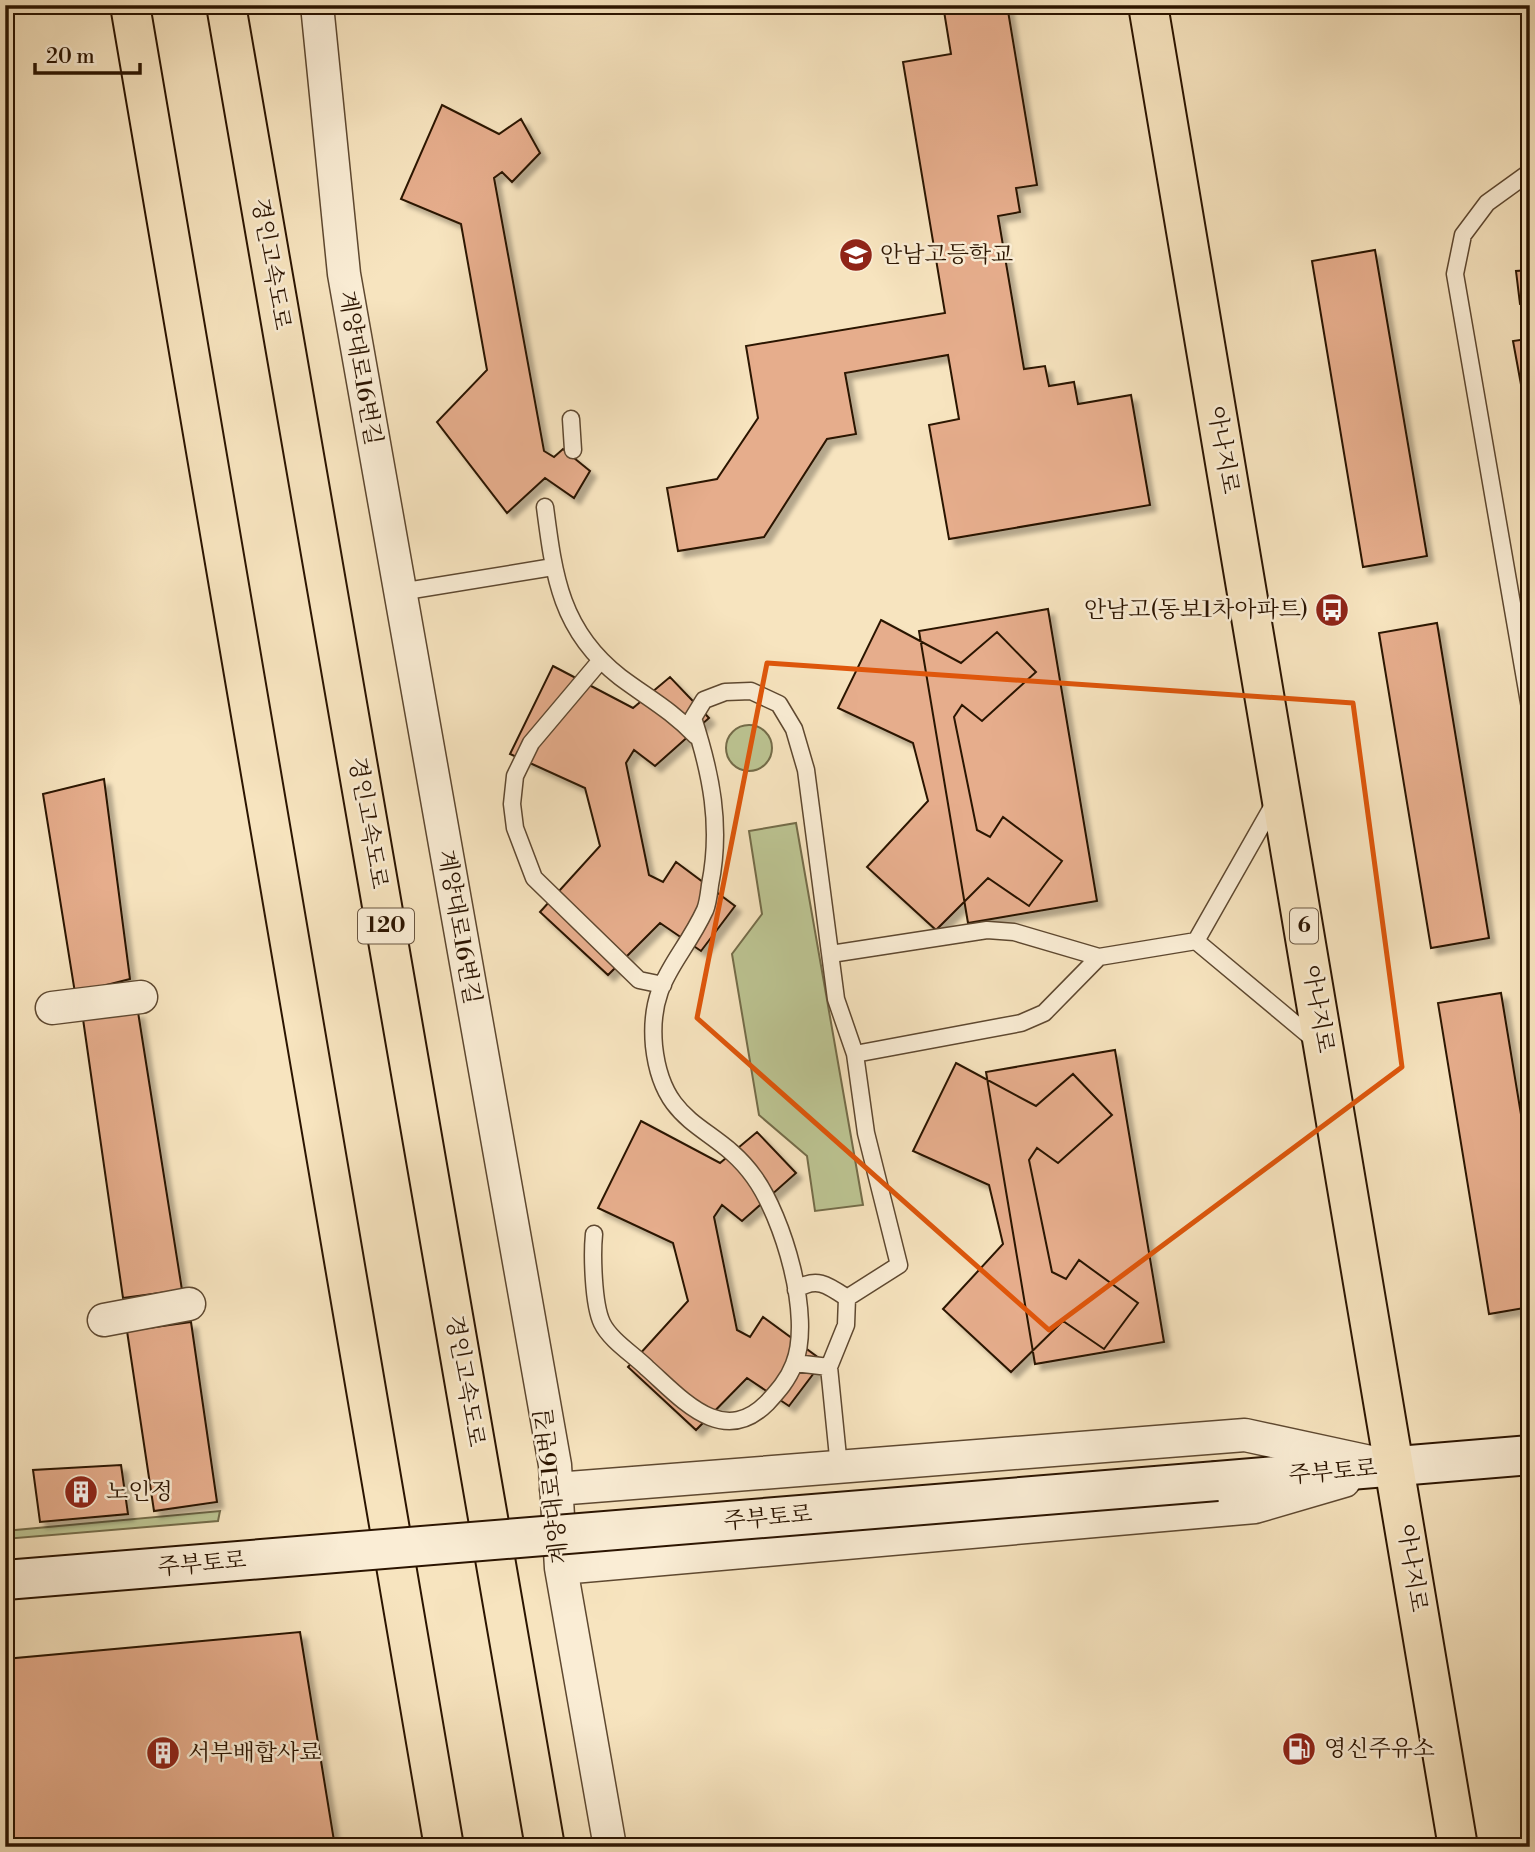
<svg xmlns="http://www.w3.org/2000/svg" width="1535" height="1852" font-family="'Libre Bodoni','Noto Serif KR',serif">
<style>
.green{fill:#bcc492;stroke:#746c49;stroke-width:2}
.building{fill:#e6ad8c;stroke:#2b1400;stroke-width:2;filter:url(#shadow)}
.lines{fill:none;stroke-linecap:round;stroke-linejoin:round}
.lane-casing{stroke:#5e4830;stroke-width:19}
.street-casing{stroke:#5e4830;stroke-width:35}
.secondary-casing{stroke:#2b1400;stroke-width:42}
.primary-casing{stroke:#2b1400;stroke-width:42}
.highway-casing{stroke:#2b1400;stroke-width:42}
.lane{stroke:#faedd5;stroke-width:16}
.street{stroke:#faedd5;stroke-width:32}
.secondary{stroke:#faedd5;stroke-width:38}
.primary{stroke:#f7e4bf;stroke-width:38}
.highway{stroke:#f7e4bf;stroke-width:38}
.secondary-bridge-casing{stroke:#2b1400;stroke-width:42;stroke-linecap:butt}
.secondary-bridge{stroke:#faedd5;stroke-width:38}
.marked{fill:none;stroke:#df560b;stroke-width:5;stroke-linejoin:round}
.labels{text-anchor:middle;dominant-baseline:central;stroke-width:5;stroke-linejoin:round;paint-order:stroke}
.shield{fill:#faedd5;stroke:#695540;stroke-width:2}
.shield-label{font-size:21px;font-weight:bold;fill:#2b1400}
.poi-label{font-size:23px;fill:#2b1400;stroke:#faedd5;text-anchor:start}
.street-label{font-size:23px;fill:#2b1400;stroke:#faedd5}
</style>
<defs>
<filter id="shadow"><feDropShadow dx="6" dy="6" stdDeviation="2" flood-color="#0004"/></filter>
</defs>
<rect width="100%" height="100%" fill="#f7e4bf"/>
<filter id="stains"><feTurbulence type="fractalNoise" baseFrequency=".00286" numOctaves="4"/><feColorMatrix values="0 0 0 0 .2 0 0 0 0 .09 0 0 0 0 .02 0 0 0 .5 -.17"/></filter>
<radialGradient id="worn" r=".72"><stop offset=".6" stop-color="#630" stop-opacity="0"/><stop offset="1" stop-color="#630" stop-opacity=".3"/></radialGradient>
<path class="green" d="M726 748a23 23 0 1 1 46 0a23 23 0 1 1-46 0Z
M796 823 863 1205 815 1211 807 1156 759 1115 732 954 762 914 749 831Z
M220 1511 218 1521 5 1539V1531Z"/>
<path class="building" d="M943 5H1007L1037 185 1016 188 1020 212 998 216 1024 369 1045 366 1049 386 1074 382 1078 404 1131 395 1150 505 949 539 929 425 959 419 948 355 845 373 856 434 827 439 764 537 678 551 667 488 717 479 758 418 746 346 945 313 903 62 951 54Z
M442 105 499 134 521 119 540 153 512 182 502 172 494 178 544 451 554 457 563 449 590 471 574 498 545 478 507 513 437 422 487 370 461 224 401 199Z
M1375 250 1427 556 1363 567 1312 261Z
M1530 270V303L1520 304 1516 271Z
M1530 307V388L1522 390 1513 341 1527 339 1522 308Z
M1048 609 1097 901 968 923 919 631Z
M881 620 961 663 997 632 1036 672 982 721 962 705 954 717 977 830 990 837 1003 817 1062 861 1029 906 988 878 936 930 867 867 928 801 913 743 838 708Z
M1437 623 1489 938 1431 948 1379 633Z
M553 666 633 708 670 677 709 718 655 766 634 750 626 763 649 875 663 882 676 862 735 906 701 951 660 923 608 975 540 912 600 846 585 788 510 754Z
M104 779 130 979 75 993 43 794Z
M1501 993 1530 1169V1307L1489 1314 1438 1003Z
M138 1012 182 1290 123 1298 83 1019Z
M1115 1050 1164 1342 1035 1364 986 1072Z
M956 1063 1036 1106 1073 1074 1112 1115 1058 1163 1037 1148 1029 1160 1052 1272 1066 1279 1079 1260 1138 1303 1104 1349 1063 1321 1011 1372 943 1309 1003 1244 989 1185 913 1151Z
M641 1121 720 1163 757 1132 796 1173 742 1221 722 1205 714 1217 737 1330 750 1337 763 1317 823 1361 789 1406 747 1378 696 1430 628 1367 688 1301 673 1243 598 1208Z
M191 1322 217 1502 154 1511 127 1331Z
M121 1465 128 1514 40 1522 33 1470Z
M300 1632 335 1847H5V1659Z"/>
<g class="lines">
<g class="lane-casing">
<path id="lane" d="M1530 172 1487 203 1463 235 1455 274 1530 708
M571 419 573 450
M545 507C554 577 561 631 620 677 648 698 671 710 696 736
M400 592 553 567
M601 660 531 743 515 776 512 804 515 828 534 878 639 980 663 985
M1275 802 1196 941 1317 1042
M831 954 987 930 1014 932 1099 957 1196 941
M855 1054 1021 1023 1044 1013 1099 957
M594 1234C592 1254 593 1304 602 1323 610 1340 634 1355 647 1368 681 1398 722 1448 767 1403 778 1391 788 1380 794 1364 813 1317 783 1217 754 1177 716 1123 663 1130 654 1046 648 980 681 962 705 910 708 903 709 893 710 885 722 826 711 773 693 718L704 700 725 692 751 691 779 704 794 729 806 770 836 999 855 1054 866 1133 899 1265 847 1298
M796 1290C816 1276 828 1285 847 1298L846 1325 829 1367 839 1467
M795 1363 829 1367"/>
</g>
<g class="street-casing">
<path id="street" d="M317 5 344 274 555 1465 561 1568 610 1847
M52 1008 141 997
M104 1320 189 1304
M556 1489 1245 1435 1370 1462
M561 1568 1255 1507 1344 1481"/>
</g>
<g class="secondary-casing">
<path id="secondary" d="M1217 1481 1530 1455"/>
</g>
<g class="primary-casing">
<path id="primary" d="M1148 5 1458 1847"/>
</g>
<g class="highway-casing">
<path id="highway" d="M130 5 444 1847
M226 5 545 1847"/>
</g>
<use href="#lane" class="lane"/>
<use href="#street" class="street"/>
<use href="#secondary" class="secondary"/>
<use href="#primary" class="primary"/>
<use href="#highway" class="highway"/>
<g class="secondary-bridge-casing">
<path id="secondary-bridge" d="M5 1580 1217 1481"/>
</g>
<use href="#secondary-bridge" class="secondary-bridge"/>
</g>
<path class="marked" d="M767 663 1353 703 1402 1067 1049 1330 697 1018Z"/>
<defs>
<g id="school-disc" transform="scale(1.75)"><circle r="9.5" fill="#8f2418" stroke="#faedd5"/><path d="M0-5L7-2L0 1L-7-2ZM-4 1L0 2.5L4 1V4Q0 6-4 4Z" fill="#fff"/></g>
<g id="bus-disc" transform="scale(1.75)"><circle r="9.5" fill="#8f2418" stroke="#faedd5"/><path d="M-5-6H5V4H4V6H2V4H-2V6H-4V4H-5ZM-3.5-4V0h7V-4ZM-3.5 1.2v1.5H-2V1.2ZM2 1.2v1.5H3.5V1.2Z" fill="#fff"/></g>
<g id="building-disc" transform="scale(1.75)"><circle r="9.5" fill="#8f2418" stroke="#faedd5"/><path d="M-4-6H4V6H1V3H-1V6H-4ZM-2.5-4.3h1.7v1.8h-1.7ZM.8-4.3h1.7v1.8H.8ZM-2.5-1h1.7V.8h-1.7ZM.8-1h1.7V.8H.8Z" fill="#fff"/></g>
<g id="fuel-disc" transform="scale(1.75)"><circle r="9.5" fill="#8f2418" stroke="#faedd5"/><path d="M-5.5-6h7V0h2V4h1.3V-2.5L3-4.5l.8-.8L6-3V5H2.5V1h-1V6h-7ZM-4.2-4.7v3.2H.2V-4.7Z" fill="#fff"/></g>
</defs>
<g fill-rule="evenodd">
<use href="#school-disc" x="856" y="255"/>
<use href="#bus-disc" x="1332" y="610"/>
<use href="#building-disc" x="81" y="1492"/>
<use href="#fuel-disc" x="1299" y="1749"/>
<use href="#building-disc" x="163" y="1753"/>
</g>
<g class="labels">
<g class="shield">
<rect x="358" y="908.5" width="56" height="35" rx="5"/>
<rect x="1290" y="908.5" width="28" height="35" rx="5"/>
</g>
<g class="shield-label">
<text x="386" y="926">120</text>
<text x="1304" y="926">6</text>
</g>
<g class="poi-label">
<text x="880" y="255">안남고등학교</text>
<text x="1308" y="610" text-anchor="end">안남고(동보1차아파트)</text>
<text x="106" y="1492">노인정</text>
<text x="1324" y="1749">영신주유소</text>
<text x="188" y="1753">서부배합사료</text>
</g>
<g class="street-label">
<text transform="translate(271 264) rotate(80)">경인고속도로</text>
<text transform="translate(360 368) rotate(80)">계양대로16번길</text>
<text transform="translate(1223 450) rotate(80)">아나지로</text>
<text transform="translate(368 823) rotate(80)">경인고속도로</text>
<text transform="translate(459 927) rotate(80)">계양대로16번길</text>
<text transform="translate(1318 1009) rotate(80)">아나지로</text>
<text transform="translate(465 1381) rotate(80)">경인고속도로</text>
<text transform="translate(1333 1472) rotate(-5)">주부토로</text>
<text transform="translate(552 1486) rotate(-96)">계양대로16번길</text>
<text transform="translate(768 1518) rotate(-5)">주부토로</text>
<text transform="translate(202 1564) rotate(-5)">주부토로</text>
<text transform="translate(1412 1568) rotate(81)">아나지로</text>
</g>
</g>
<rect width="1535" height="1852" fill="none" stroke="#f7e4bf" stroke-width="28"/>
<rect x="7" y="7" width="1521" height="1838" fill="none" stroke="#2b1400" stroke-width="3.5"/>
<rect x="14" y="14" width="1507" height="1824" fill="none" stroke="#2b1400" stroke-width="2"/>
<path d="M35 63v10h105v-10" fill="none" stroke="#2b1400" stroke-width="3.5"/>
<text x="46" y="63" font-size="21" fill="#2b1400" stroke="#faedd5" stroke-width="5" paint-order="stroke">20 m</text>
<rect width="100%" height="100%" filter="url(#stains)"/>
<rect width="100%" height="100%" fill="url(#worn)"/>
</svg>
